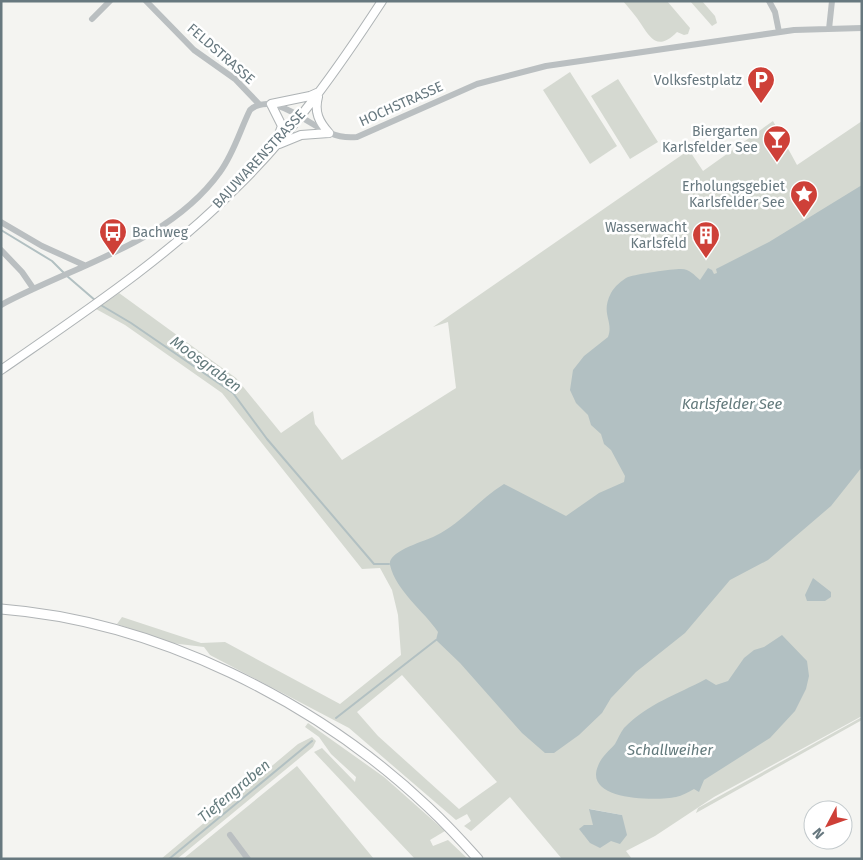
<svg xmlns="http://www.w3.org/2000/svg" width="863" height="860" font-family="'Fira Sans',sans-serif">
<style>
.green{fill:#d5d9d1;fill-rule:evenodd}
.water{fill:#b2c0c2}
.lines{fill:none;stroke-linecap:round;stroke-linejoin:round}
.stream{stroke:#b2c0c2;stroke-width:2}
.major-casing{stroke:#aeb3b5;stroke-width:10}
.highway-casing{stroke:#b0b4b6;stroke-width:11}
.minor{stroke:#babfc1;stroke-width:6}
.major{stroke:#fff;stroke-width:8}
.highway{stroke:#fff;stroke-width:9}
.labels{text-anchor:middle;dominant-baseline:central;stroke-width:5;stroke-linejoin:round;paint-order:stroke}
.street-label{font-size:14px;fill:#67787f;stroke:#fff}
.poi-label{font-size:14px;fill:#67787f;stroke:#fff;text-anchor:end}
.water-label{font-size:15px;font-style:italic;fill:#637a7c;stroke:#fff}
</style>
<rect width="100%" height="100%" fill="#f4f4f1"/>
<path class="green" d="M623 1H667L690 28 688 34 684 35 677 32C659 50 652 41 641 24 636 16 629 8 623 1Z
M690 1H702L715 16 717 23 712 26Z
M570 72 617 146 590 164 543 90Z
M618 79 658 142 630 159 591 96Z
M773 121 797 165 862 121V716L714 797 655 836 626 851 632 859H562L510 797 471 831 464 826 471 821 467 814 456 820 349 728 210 655 204 647 171 643 117 624 122 617 201 643 225 642 340 704 401 655 398 615 392 590 380 568 362 569 222 393 125 325 96 309 119 293 236 378 281 433 313 411 315 424 342 460 456 388 448 322 433 327 689 150 703 171ZM402 675 497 782 459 809 378 736 357 712ZM590 809 622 815 584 836V825L594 826Z
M862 717V720L696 813 698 808Z
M308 723 384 777 445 831 430 840 433 846 448 840 468 859H415L314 752 322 748 355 782 356 777 331 754 319 737 305 727Z
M312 737 316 741 313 747 177 859H161L298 744Z
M297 766 374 859H183Z"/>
<path class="water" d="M862 185V467L831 506 768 560 730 580 685 633 636 672 611 698 602 713 579 735 554 753H545L522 733 460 663 436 640 438 632C424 611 396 591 390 565 387 551 426 541 435 536 462 523 478 500 504 484L566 516 599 493 624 482 625 476 611 450 604 444 601 434 591 425 588 415 576 403 570 390 573 370 584 356 608 337C614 321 600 314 611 293 614 287 622 280 628 277 637 274 671 269 681 269 690 269 694 275 700 280L708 268 712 270 714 274 717 273 716 269 769 242Z
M813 578 831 592V597L825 601H807L805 595Z
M782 635 807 661 809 676 806 689 795 711 770 738 704 780 699 792 694 789C688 792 682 796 676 797 657 801 583 801 598 766 601 757 609 751 615 744 618 739 620 733 624 728 649 703 676 695 706 679L716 685 728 681 744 658 754 650 764 647Z
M589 809 622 815 627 835 620 844 611 841 600 848 590 843 579 829 584 825H593Z"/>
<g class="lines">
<path class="stream" d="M1 230 52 261 64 273
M67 276 96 301
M99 304 131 323 233 393 267 439 374 564H389
M336 718 436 640
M169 859 312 741"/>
<g class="major-casing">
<path id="major" d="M318 97C314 112 319 122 329 133
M276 142 282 126 271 104 310 96 319 92
M279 144 301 135 329 133
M1 370C83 313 168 257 238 186 294 131 339 67 382 1"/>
</g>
<g class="highway-casing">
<path id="highway" d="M1 609C156 621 316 701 428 807 445 823 462 841 478 859"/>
</g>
<path class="minor" d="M146 1 194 50 235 79 259 104
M769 1 775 12 779 32
M92 19 110 1
M829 29 832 1
M1 222 42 246 84 265
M1 250 22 272 33 288
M1 305C75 265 169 243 220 172 234 153 240 130 250 110 273 90 308 125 330 133 339 137 347 138 357 137L477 84 546 66 794 30 862 28
M230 835 248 859"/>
<use href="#major" class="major"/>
<use href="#highway" class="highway"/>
</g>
<defs>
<g id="parking-pin" transform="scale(1.4375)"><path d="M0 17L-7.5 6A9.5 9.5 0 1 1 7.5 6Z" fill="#ce4038" stroke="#fff"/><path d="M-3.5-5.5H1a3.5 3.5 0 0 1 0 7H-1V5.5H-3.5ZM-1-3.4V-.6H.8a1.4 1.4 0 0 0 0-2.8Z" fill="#fff"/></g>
<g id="bar-pin" transform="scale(1.4375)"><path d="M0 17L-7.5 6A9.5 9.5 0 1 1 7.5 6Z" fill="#ce4038" stroke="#fff"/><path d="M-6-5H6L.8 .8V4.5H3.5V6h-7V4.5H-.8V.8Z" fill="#fff"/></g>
<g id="sight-pin" transform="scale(1.4375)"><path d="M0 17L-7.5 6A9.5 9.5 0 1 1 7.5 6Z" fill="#ce4038" stroke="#fff"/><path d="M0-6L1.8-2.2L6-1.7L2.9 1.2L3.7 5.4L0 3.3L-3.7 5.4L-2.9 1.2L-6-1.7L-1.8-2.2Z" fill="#fff"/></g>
<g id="bus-pin" transform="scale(1.4375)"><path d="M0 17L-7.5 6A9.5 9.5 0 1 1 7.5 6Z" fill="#ce4038" stroke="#fff"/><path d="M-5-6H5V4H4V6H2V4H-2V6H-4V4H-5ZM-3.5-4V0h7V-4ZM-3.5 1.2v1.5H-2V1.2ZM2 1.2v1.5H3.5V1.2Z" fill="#fff"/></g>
<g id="building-pin" transform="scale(1.4375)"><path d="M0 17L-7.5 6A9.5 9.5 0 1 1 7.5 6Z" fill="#ce4038" stroke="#fff"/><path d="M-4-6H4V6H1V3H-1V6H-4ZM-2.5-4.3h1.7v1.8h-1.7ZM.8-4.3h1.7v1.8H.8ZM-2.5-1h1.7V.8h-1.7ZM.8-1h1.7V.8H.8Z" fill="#fff"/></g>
</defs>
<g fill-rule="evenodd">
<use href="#parking-pin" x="761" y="80"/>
<use href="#bar-pin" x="777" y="139"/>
<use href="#sight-pin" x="804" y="194"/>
<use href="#bus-pin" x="113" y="232"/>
<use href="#building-pin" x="706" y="235"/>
</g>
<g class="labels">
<g class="street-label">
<text transform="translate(221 54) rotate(41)">FELDSTRASSE</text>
<text transform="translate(401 104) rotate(-24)">HOCHSTRASSE</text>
<text transform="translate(259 159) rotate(-47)">BAJUWARENSTRASSE</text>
</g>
<g class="poi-label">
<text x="742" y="80">Volksfestplatz</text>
<text x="758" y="131">Biergarten<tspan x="758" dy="16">Karlsfelder See</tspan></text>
<text x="785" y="186">Erholungsgebiet<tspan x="785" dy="16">Karlsfelder See</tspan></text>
<text x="687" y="227">Wasserwacht<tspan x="687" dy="16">Karlsfeld</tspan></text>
<text x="132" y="232" text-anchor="start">Bachweg</text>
</g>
<g class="water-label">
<text transform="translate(206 364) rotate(36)">Moosgraben</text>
<text x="732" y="404">Karlsfelder See</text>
<text x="670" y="750">Schallweiher</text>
<text transform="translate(234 791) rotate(-40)">Tiefengraben</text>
</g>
</g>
<rect width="863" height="860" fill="none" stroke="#67787f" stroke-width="5"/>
<g transform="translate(828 825) rotate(229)"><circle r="24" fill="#ffffff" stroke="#c2c9cc"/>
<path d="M0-4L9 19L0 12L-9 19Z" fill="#ce4038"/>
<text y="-8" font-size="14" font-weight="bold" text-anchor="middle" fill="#67787f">N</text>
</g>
</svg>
